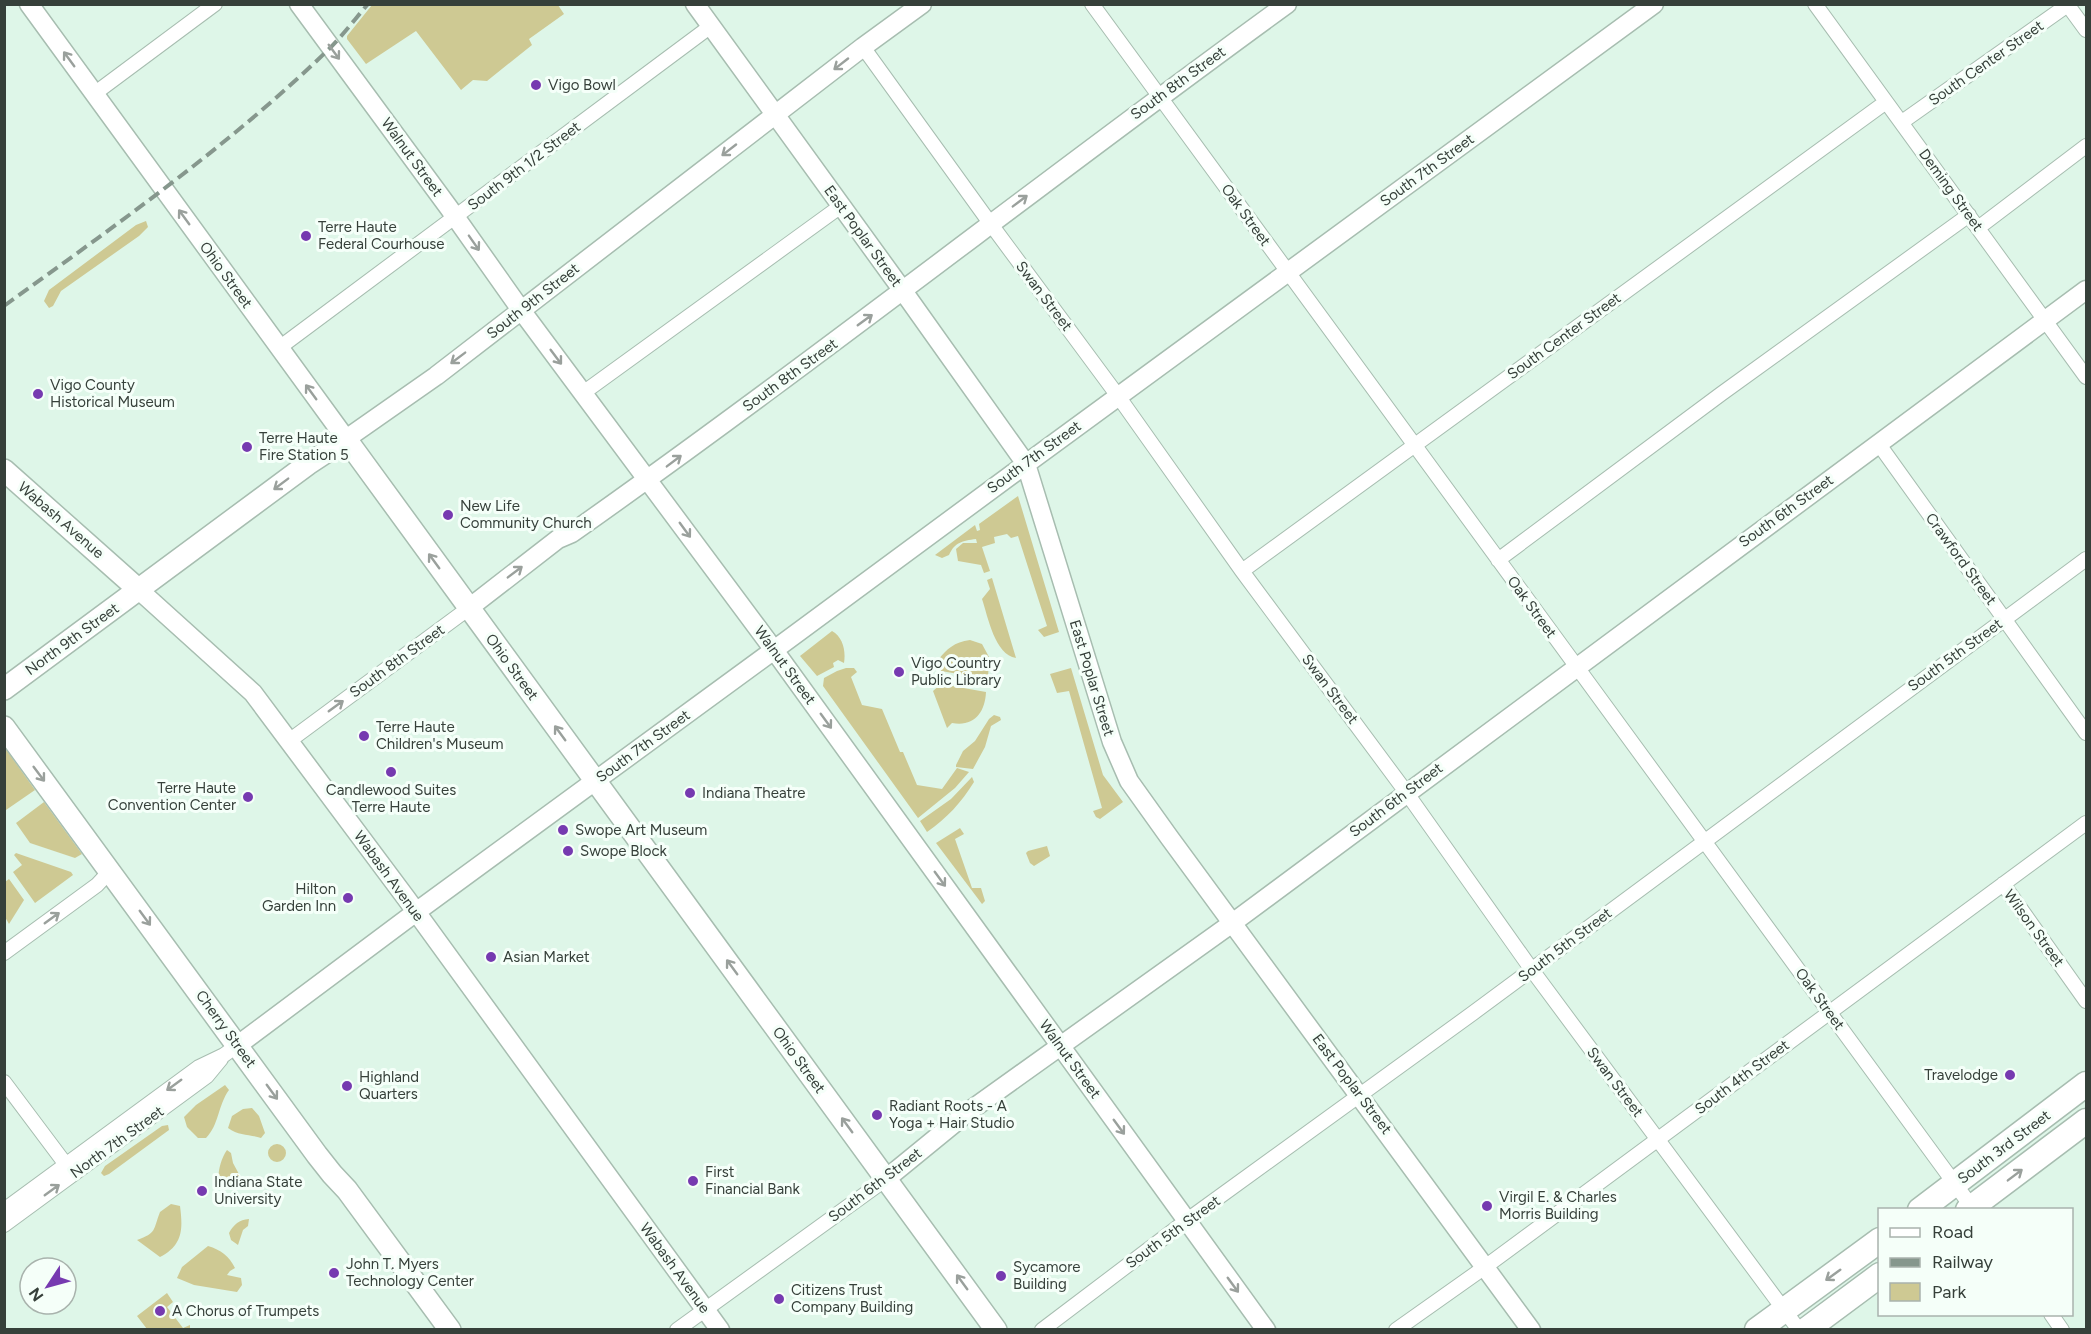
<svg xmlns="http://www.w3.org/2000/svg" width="2091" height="1334" font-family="Figtree,sans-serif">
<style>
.green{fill:#cec993}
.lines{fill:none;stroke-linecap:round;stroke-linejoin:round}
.street-casing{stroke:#a7bdb0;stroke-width:16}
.secondary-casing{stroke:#a7bdb0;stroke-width:21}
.primary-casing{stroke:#a7bdb0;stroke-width:24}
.highway-casing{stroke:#a7bdb0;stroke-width:27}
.street{stroke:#fff;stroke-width:14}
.secondary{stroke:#fff;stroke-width:18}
.primary{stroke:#fff;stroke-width:21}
.highway{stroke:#fff;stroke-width:24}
.rail{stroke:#86978d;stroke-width:4;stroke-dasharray:12 6;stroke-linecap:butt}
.oneway{stroke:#9aa09c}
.poi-dot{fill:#763ab0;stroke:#f5fff9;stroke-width:2}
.labels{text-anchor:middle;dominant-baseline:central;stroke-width:6;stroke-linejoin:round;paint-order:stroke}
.street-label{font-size:15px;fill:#36403a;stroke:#f5fff9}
.poi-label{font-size:15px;fill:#36403a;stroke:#f5fff9;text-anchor:start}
</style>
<rect width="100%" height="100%" fill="#def6e8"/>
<path class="green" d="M372 5H558L564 14 529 39 532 45 487 81 473 80 461 90 416 31 366 64 347 39V36Z
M146 221 148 227 139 236 61 291 53 306 49 308 44 301 49 290 136 225Z
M1018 496 1059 632 1044 637 1038 630 1047 626 1018 536 1011 538 1007 534 994 537 995 543 982 547 990 571 984 573 981 565 958 561 956 549 963 543H977L976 539C962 541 955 542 949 555L942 558 935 555 975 525 977 531 980 530 979 524Z
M992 578 1016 658C995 655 988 617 982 599L990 589 987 580Z
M832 631C843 637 846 651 844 663L838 660 833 663 834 667 817 676 800 656Z
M970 640 982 644 989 657 988 679 941 671 938 660C947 649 954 642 970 640Z
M846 668H854L857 672 851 677 862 705 882 709 900 752H903L917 785 942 789 957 768 969 772 955 788 918 818 823 686 824 678 837 671Z
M1071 668 1103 775 1123 802 1100 819 1096 817 1093 811 1102 808 1069 691 1057 693 1050 674Z
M941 684 986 692C985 713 974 727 952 723L947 728 933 691Z
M994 715 1000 717 1001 720 991 726 985 747 973 769 956 767V765L963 751 975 741 989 719Z
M5 748 35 790 6 810 4 808Z
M972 777 974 782C961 803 947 818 927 832L920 821 951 799Z
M44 802 82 854 75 858 30 843 16 823Z
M960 828 964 834 955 839 972 888H981L985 901 982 904 936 843Z
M1047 846 1050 856 1034 866 1030 863 1026 853 1028 851Z
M16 853 71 872 73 875 35 903 13 872 22 865 14 855Z
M9 879 24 900 9 924 5 917V882Z
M225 1085 229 1090C218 1105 219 1125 206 1138H198L187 1127 184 1117 196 1105Z
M252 1108 259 1116 265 1133 261 1138C249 1134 239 1136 228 1128L232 1116 243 1109Z
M168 1125 169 1130 109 1174 104 1176 101 1173 105 1166 162 1126Z
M268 1153a9 9 0 1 1 18 0a9 9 0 1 1-18 0Z
M227 1150 231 1153 233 1163 240 1176 234 1184 226 1188 219 1186C217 1175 220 1160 227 1150Z
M171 1204 180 1206C183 1229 183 1245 160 1257L137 1240C157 1233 153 1230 160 1212Z
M249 1219 248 1226 243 1230 238 1245 231 1240 229 1233C234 1224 239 1220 249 1219Z
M208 1246C221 1250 229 1256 235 1268L230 1271 227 1275 241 1278 242 1285 237 1292 194 1285 177 1278 182 1267Z
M167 1293 173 1302 167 1307 183 1328 190 1325V1329H147L137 1316Z"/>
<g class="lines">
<g class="street-casing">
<path id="street" d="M1092 4 1974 1210
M1815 4 2086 377
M2067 4 2086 30
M863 47 990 223 1118 396 1242 571 1406 792 1532 970 1799 1330
M94 94 215 4
M1902 122 2069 4
M1978 228 2086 146
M279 348 711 26
M583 393 841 206
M1878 443 2086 733
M1498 560 1721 394 1969 215
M1242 571 1886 102
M289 741 469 608
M2003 884 2086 1001
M4 953 97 885 111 870
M4 1082 70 1170
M4 1210 199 1067 224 1055 238 1045
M4 1225 207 1076 221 1059
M2051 1314 2062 1330
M677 1330 886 1179
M1042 1330 1186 1221 1473 1013 2086 559
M1396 1330 1485 1267 2086 823"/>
</g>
<g class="secondary-casing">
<path id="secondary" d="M29 4 346 439 436 376 863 47 922 4
M299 4 449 208 521 310 774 650 1266 1330
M695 4 903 291 1026 464 1112 742 1129 781 1169 837 1531 1330
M139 590 253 693 406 898 720 1330
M469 608 558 539 572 533C814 362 1047 178 1287 4
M238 1045 416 912 774 650 1026 464 1654 4
M886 1179 968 1112 1231 924 2086 290"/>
</g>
<g class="primary-casing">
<path id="primary" d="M4 470 139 590
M4 689 308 464 346 439 996 1330
M4 727 317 1155 332 1174 347 1190 450 1330"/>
</g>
<g class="highway-casing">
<path id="highway" d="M1920 1210 2086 1084
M1968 1210 2086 1121
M1757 1330 1880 1240
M1806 1330 1880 1275"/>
</g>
<use href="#street" class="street"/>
<use href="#secondary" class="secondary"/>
<use href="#primary" class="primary"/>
<use href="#highway" class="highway"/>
<path class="rail" d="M4 306C116 225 230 145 329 49 343 35 355 19 368 4"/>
</g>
<defs><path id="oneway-shaft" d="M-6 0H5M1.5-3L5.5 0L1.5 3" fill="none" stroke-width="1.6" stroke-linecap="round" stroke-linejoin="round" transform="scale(1.5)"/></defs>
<g class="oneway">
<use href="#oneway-shaft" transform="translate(334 52) rotate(54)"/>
<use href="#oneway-shaft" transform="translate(69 59) rotate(-126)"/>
<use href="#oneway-shaft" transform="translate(841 64) rotate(142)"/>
<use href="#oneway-shaft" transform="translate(729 150) rotate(142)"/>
<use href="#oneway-shaft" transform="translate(1020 201) rotate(-37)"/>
<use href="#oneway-shaft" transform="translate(184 217) rotate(-126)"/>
<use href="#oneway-shaft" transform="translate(474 243) rotate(55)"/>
<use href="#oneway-shaft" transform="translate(865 320) rotate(-36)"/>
<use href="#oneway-shaft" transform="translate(556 357) rotate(53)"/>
<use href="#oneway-shaft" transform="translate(458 358) rotate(143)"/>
<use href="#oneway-shaft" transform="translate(311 392) rotate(-126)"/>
<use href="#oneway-shaft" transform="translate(674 461) rotate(-37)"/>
<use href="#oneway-shaft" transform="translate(281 484) rotate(143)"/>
<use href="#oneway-shaft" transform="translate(685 530) rotate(54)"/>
<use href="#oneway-shaft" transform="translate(434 561) rotate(-126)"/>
<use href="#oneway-shaft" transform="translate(515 572) rotate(-37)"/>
<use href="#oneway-shaft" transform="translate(336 706) rotate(-36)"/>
<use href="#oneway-shaft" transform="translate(826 721) rotate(54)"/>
<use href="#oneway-shaft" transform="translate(560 733) rotate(-126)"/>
<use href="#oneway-shaft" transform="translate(39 774) rotate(53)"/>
<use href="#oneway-shaft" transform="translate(940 879) rotate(54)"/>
<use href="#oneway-shaft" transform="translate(52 918) rotate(-36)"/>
<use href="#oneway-shaft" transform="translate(145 918) rotate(54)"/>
<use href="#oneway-shaft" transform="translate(732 967) rotate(-126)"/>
<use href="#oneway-shaft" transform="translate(174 1085) rotate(144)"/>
<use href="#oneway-shaft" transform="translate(272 1092) rotate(54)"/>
<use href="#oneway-shaft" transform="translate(847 1125) rotate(-126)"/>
<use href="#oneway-shaft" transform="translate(1119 1127) rotate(54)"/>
<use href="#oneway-shaft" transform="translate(2015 1175) rotate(-37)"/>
<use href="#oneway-shaft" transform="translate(52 1190) rotate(-36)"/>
<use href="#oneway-shaft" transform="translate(1833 1275) rotate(144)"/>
<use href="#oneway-shaft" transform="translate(962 1282) rotate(-126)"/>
<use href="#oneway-shaft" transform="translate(1233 1285) rotate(54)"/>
</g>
<g class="poi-dot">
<circle cx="536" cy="85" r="6"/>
<circle cx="306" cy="236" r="6"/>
<circle cx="38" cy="394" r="6"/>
<circle cx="247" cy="447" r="6"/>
<circle cx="448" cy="515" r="6"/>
<circle cx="899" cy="672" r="6"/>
<circle cx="364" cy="736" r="6"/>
<circle cx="391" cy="772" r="6"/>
<circle cx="690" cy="793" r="6"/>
<circle cx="248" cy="797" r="6"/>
<circle cx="563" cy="830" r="6"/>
<circle cx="568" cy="851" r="6"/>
<circle cx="348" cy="898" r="6"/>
<circle cx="491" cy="957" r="6"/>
<circle cx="2010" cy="1075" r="6"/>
<circle cx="347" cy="1086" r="6"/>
<circle cx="877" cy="1115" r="6"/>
<circle cx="693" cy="1181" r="6"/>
<circle cx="202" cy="1191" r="6"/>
<circle cx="1487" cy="1206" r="6"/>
<circle cx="334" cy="1273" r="6"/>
<circle cx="1001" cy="1276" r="6"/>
<circle cx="779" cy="1299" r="6"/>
<circle cx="160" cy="1311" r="6"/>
</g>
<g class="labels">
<g class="street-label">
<text transform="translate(1986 63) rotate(-35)">South Center Street</text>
<text transform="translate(1178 83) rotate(-36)">South 8th Street</text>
<text transform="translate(412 157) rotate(54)">Walnut Street</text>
<text transform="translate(524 166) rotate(-37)">South 9th 1/2 Street</text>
<text transform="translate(1427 170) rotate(-36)">South 7th Street</text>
<text transform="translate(1951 190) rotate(54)">Deming Street</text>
<text transform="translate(1246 215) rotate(54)">Oak Street</text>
<text transform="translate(863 236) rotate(54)">East Poplar Street</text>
<text transform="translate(226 275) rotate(54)">Ohio Street</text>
<text transform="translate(1044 296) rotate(53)">Swan Street</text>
<text transform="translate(533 301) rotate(-38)">South 9th Street</text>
<text transform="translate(1564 336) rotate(-36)">South Center Street</text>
<text transform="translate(790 375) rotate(-36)">South 8th Street</text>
<text transform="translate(1034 457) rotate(-36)">South 7th Street</text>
<text transform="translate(1786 511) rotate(-36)">South 6th Street</text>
<text transform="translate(61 520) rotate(41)">Wabash Avenue</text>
<text transform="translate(1961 559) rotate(54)">Crawford Street</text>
<text transform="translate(1532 607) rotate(54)">Oak Street</text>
<text transform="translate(72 639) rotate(-36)">North 9th Street</text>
<text transform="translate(1955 655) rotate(-36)">South 5th Street</text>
<text transform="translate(397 661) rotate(-36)">South 8th Street</text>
<text transform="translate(785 665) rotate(54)">Walnut Street</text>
<text transform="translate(512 667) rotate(54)">Ohio Street</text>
<text transform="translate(1092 678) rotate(73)">East Poplar Street</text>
<text transform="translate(1330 689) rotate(53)">Swan Street</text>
<text transform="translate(643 746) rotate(-36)">South 7th Street</text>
<text transform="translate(1396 800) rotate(-37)">South 6th Street</text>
<text transform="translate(389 876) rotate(54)">Wabash Avenue</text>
<text transform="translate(2034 928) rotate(54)">Wilson Street</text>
<text transform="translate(1565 945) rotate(-37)">South 5th Street</text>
<text transform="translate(1820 999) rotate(54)">Oak Street</text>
<text transform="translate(226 1029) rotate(54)">Cherry Street</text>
<text transform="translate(1070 1059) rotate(54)">Walnut Street</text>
<text transform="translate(799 1060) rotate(54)">Ohio Street</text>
<text transform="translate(1742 1077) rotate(-37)">South 4th Street</text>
<text transform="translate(1615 1082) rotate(53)">Swan Street</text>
<text transform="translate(1352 1084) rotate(53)">East Poplar Street</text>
<text transform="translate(117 1142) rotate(-36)">North 7th Street</text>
<text transform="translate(2004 1147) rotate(-37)">South 3rd Street</text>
<text transform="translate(875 1185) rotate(-37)">South 6th Street</text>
<text transform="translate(1173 1232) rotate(-36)">South 5th Street</text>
<text transform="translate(675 1268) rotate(54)">Wabash Avenue</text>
</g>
<g class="poi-label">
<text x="548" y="85">Vigo Bowl</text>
<text x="318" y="227">Terre Haute<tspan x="318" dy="17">Federal Courhouse</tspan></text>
<text x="50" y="385">Vigo County<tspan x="50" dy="17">Historical Museum</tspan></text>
<text x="259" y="438">Terre Haute<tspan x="259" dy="17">Fire Station 5</tspan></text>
<text x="460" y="506">New Life<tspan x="460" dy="17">Community Church</tspan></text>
<text x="911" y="663">Vigo Country<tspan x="911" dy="17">Public Library</tspan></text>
<text x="376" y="727">Terre Haute<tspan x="376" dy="17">Children's Museum</tspan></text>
<text x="236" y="788" text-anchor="end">Terre Haute<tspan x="236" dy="17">Convention Center</tspan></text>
<text x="391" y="790" text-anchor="middle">Candlewood Suites<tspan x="391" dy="17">Terre Haute</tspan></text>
<text x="702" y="793">Indiana Theatre</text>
<text x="575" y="830">Swope Art Museum</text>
<text x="580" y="851">Swope Block</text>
<text x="336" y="889" text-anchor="end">Hilton<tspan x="336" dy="17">Garden Inn</tspan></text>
<text x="503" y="957">Asian Market</text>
<text x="1998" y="1075" text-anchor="end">Travelodge</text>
<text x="359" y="1077">Highland<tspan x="359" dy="17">Quarters</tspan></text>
<text x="889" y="1106">Radiant Roots - A<tspan x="889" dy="17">Yoga + Hair Studio</tspan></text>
<text x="705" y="1172">First<tspan x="705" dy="17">Financial Bank</tspan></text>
<text x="214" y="1182">Indiana State<tspan x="214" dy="17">University</tspan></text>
<text x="1499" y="1197">Virgil E. &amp; Charles<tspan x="1499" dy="17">Morris Building</tspan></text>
<text x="346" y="1264">John T. Myers<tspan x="346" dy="17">Technology Center</tspan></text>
<text x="1013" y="1267">Sycamore<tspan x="1013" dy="17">Building</tspan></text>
<text x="791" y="1290">Citizens Trust<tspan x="791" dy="17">Company Building</tspan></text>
<text x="172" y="1311">A Chorus of Trumpets</text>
</g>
</g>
<rect width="2091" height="1334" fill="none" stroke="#36403a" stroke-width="12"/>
<rect x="1878" y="1208" width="195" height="108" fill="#f5fff9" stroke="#a9b3ad" stroke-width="1.5"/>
<rect x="1890" y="1228" width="30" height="9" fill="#ffffff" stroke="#a9b3ad" stroke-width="1.5"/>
<text x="1932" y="1238" font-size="18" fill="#36403a">Road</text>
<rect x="1890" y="1258" width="30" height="9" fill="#86978d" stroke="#a9b3ad" stroke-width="1.5"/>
<text x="1932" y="1268" font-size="18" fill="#36403a">Railway</text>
<rect x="1890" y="1283" width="30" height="18" fill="#cec993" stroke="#a9b3ad" stroke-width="1.5"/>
<text x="1932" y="1298" font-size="18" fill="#36403a">Park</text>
<g transform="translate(48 1286) rotate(234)"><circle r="28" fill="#f5fff9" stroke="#a9b3ad" stroke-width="1.5"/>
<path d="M0-4.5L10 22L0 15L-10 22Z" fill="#763ab0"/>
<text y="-9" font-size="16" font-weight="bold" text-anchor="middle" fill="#36403a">N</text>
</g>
</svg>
